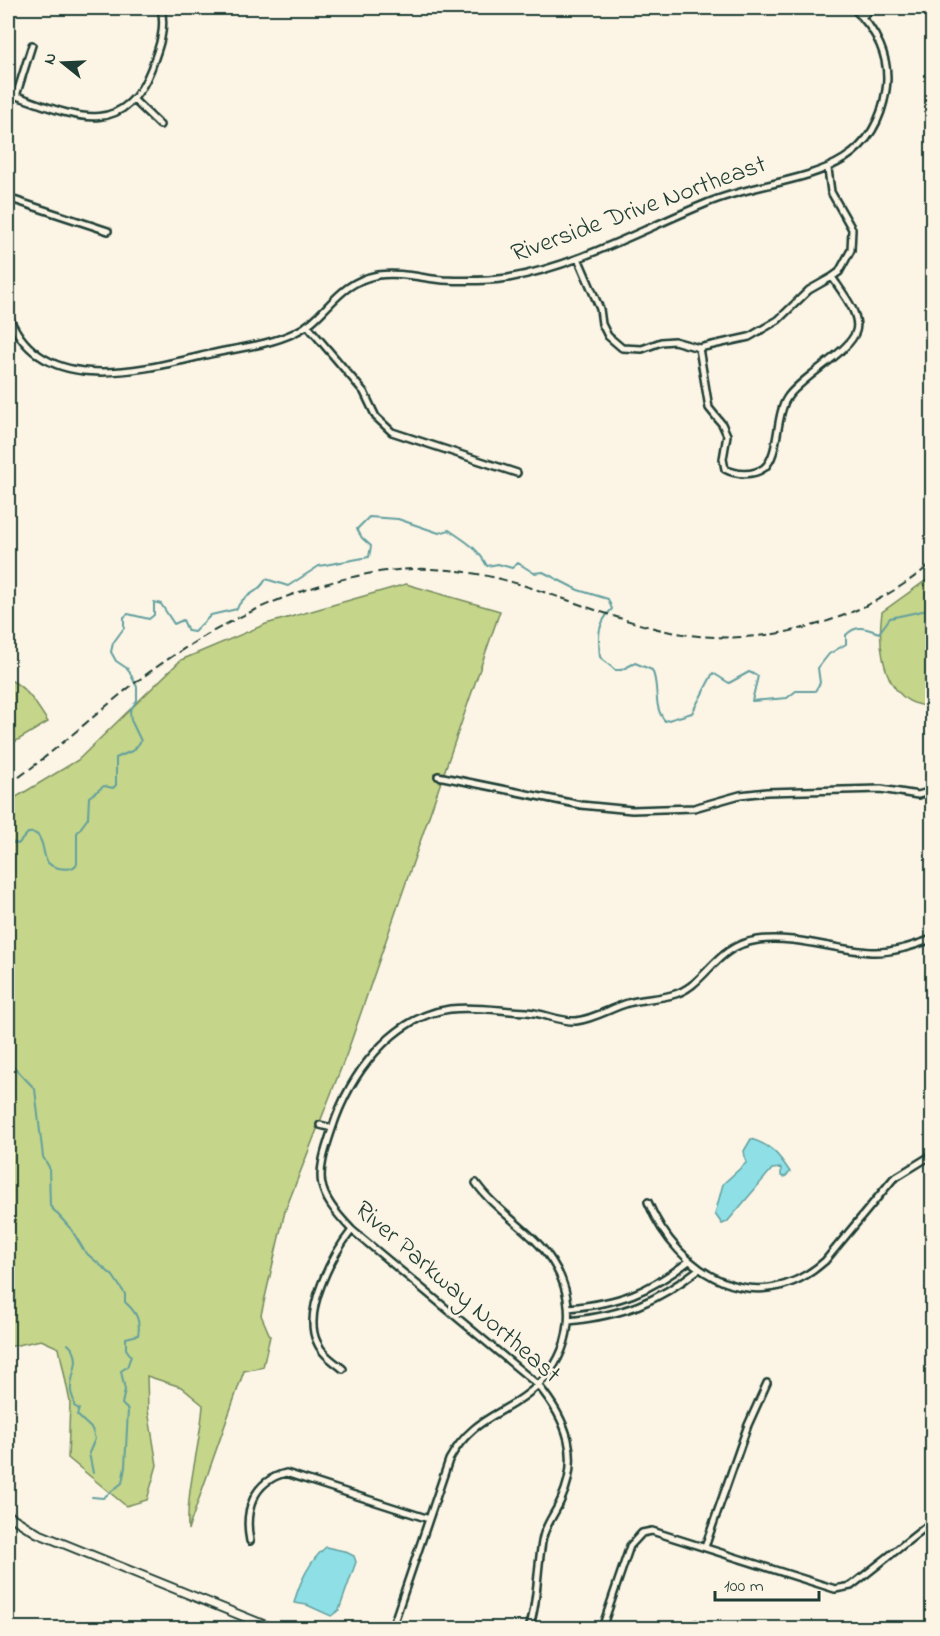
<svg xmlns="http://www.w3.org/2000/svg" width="940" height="1636" font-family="'Indie Flower',sans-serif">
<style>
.green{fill:#c5d589;stroke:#72895e;stroke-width:1.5}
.water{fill:#8ee0e6;stroke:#629f9f;stroke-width:1.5}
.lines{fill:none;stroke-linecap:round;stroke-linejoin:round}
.stream{stroke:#629f9f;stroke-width:2}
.minor-casing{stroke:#1f3d34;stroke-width:10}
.tertiary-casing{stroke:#1f3d34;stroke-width:11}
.minor{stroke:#fcf5e5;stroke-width:5}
.tertiary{stroke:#fcf5e5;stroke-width:7}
.rail{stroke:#1f3d34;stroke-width:2;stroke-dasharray:9 4.5;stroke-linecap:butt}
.labels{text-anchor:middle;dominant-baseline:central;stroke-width:5;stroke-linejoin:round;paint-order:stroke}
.street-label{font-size:26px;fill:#1f3d34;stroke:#fcf5e5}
</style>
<rect width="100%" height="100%" fill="#fcf5e5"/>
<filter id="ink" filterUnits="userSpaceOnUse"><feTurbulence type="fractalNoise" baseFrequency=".0167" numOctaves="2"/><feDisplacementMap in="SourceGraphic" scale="12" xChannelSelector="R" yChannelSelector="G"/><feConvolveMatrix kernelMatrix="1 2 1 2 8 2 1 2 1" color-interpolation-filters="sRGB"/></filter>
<g filter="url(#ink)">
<path class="green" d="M932 576V708C925 706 912 704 906 699 881 681 878 639 882 612Z
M406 584 500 611 347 1053 285 1211 261 1315 270 1336 263 1367 244 1371 188 1530C186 1488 200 1448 203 1405L181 1387 147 1376 148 1410 157 1465 147 1500 126 1506 68 1458 70 1402 59 1348 41 1340 8 1347V802L78 760 181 660 266 624Z
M8 679C27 687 37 705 48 722L8 746Z"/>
<path class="water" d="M751 1139C771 1145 779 1155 790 1172L785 1177 781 1176V1168L772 1169 727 1222 722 1224 715 1214 723 1184 746 1163 744 1151Z
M326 1547 344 1551 354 1556 356 1562 339 1610 331 1616 307 1605 294 1603C299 1583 310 1560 326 1547Z"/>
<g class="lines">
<path class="stream" d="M8 841 18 844 28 833C34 832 38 833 40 839 47 852 40 864 59 868 67 869 72 870 77 864V833L88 818 89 797 104 786 113 788 116 785V758L134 750 141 741 131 720 130 711 137 700V687L128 669 116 661 111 652 113 643 124 628V617L128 614 149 619 154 615V602L161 604 174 624 183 620 188 631 194 632 211 615 237 609C242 594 258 595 266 579L288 586 319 566 369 557 371 546 362 538 357 529 369 517 398 519 439 533 449 530C466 542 477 547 487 566L498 564 512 568 518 563 534 573 543 572 578 590 608 599 612 609C597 624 598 636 600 657L615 670H621L635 663 652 670C660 686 652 706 665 721L692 713 713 673 729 683 749 672 758 676 752 701 787 698 796 691H815L820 683 818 668 829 654 846 644V635C857 624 865 628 879 633L890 618 932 609
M8 1065 13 1066 35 1089 43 1157 49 1167 50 1206 71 1229 85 1252 113 1276 125 1294V1302C136 1312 141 1320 138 1335L126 1338V1349L131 1356 127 1367 121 1371 125 1390 122 1404 128 1410 125 1467 122 1483 103 1498 92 1497
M68 1344C85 1360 69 1374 71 1392 72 1397 75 1400 74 1406L79 1409 77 1415 92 1429 95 1439 89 1453 93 1473"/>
<g class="minor-casing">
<path id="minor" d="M467 10 468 8
M862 17 872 8
M8 93C63 111 121 146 151 69 159 48 166 30 161 8
M16 96 32 45
M134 100 160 125
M8 198 108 231
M578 258 600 309 602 324 608 336 622 348 642 349 661 342 674 341 699 348 749 337 778 320 809 290 832 277 839 272 851 250 852 229 831 192 828 169
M8 314C40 399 142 370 210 354 237 348 269 345 294 333 327 318 335 283 378 275 400 272 421 278 443 280 465 281 487 281 508 278 577 266 643 229 707 203 778 173 872 186 886 90 891 58 876 29 853 8
M307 325 364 392 376 417 392 432 517 473
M699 348 709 408 722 424 727 435 723 459 725 469C736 475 753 476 764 468 780 455 775 416 787 398 801 377 850 352 856 331 861 314 841 291 832 277
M438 776 581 805 632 810 694 808 740 795 767 792 881 789 918 795 932 791
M320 1125 332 1128
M648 1202C678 1275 758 1321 825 1261L893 1179 932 1155
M569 1308C620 1303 649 1292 689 1261
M569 1321C623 1315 656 1303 699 1269
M343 1369C333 1361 322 1354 317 1342 302 1311 333 1254 352 1230
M250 1541C244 1511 253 1481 286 1473L429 1519
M705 1547 748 1425 767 1383
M392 1628 449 1460C474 1414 506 1416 538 1385 573 1351 578 1301 552 1261 533 1231 497 1213 476 1183
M529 1628C538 1604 537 1564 543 1537 546 1524 556 1512 561 1500 581 1456 567 1420 538 1385L352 1230C315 1191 315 1179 332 1129 349 1076 391 1017 450 1009 474 1006 503 1011 527 1012 543 1013 560 1022 576 1021 594 1019 611 1008 628 1003 642 999 658 999 672 995 707 986 713 946 758 940 795 935 834 950 871 952 892 953 913 946 932 939
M602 1628 630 1546 642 1533 652 1531 835 1589 851 1586 932 1522
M695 1628 696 1624"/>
</g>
<g class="tertiary-casing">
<path id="tertiary" d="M8 1515 37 1533 272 1628"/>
</g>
<use href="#minor" class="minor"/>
<use href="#tertiary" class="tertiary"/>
<path class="rail" d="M8 785C51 755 89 719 131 686 202 631 284 588 373 573 484 555 550 600 650 627 748 654 856 627 932 563"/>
</g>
</g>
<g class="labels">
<g class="street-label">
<text transform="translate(639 210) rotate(-20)">Riverside Drive Northeast</text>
<text transform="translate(457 1293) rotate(41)">River Parkway Northeast</text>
</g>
</g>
<rect width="940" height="1636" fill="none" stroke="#fcf5e5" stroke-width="30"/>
<rect x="15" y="15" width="910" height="1606" fill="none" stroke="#1f3d34" stroke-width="2" filter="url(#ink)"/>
<g transform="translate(63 63) rotate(288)" stroke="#fcf5e5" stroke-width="4.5" paint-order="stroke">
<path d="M0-4.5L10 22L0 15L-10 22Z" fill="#1f3d34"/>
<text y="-9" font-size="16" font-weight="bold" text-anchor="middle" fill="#1f3d34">N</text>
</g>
<path d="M715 1591v9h104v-9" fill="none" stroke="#1f3d34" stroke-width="3"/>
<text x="724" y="1591" font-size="18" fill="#1f3d34" stroke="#fcf5e5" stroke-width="4.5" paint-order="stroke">100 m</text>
</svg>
